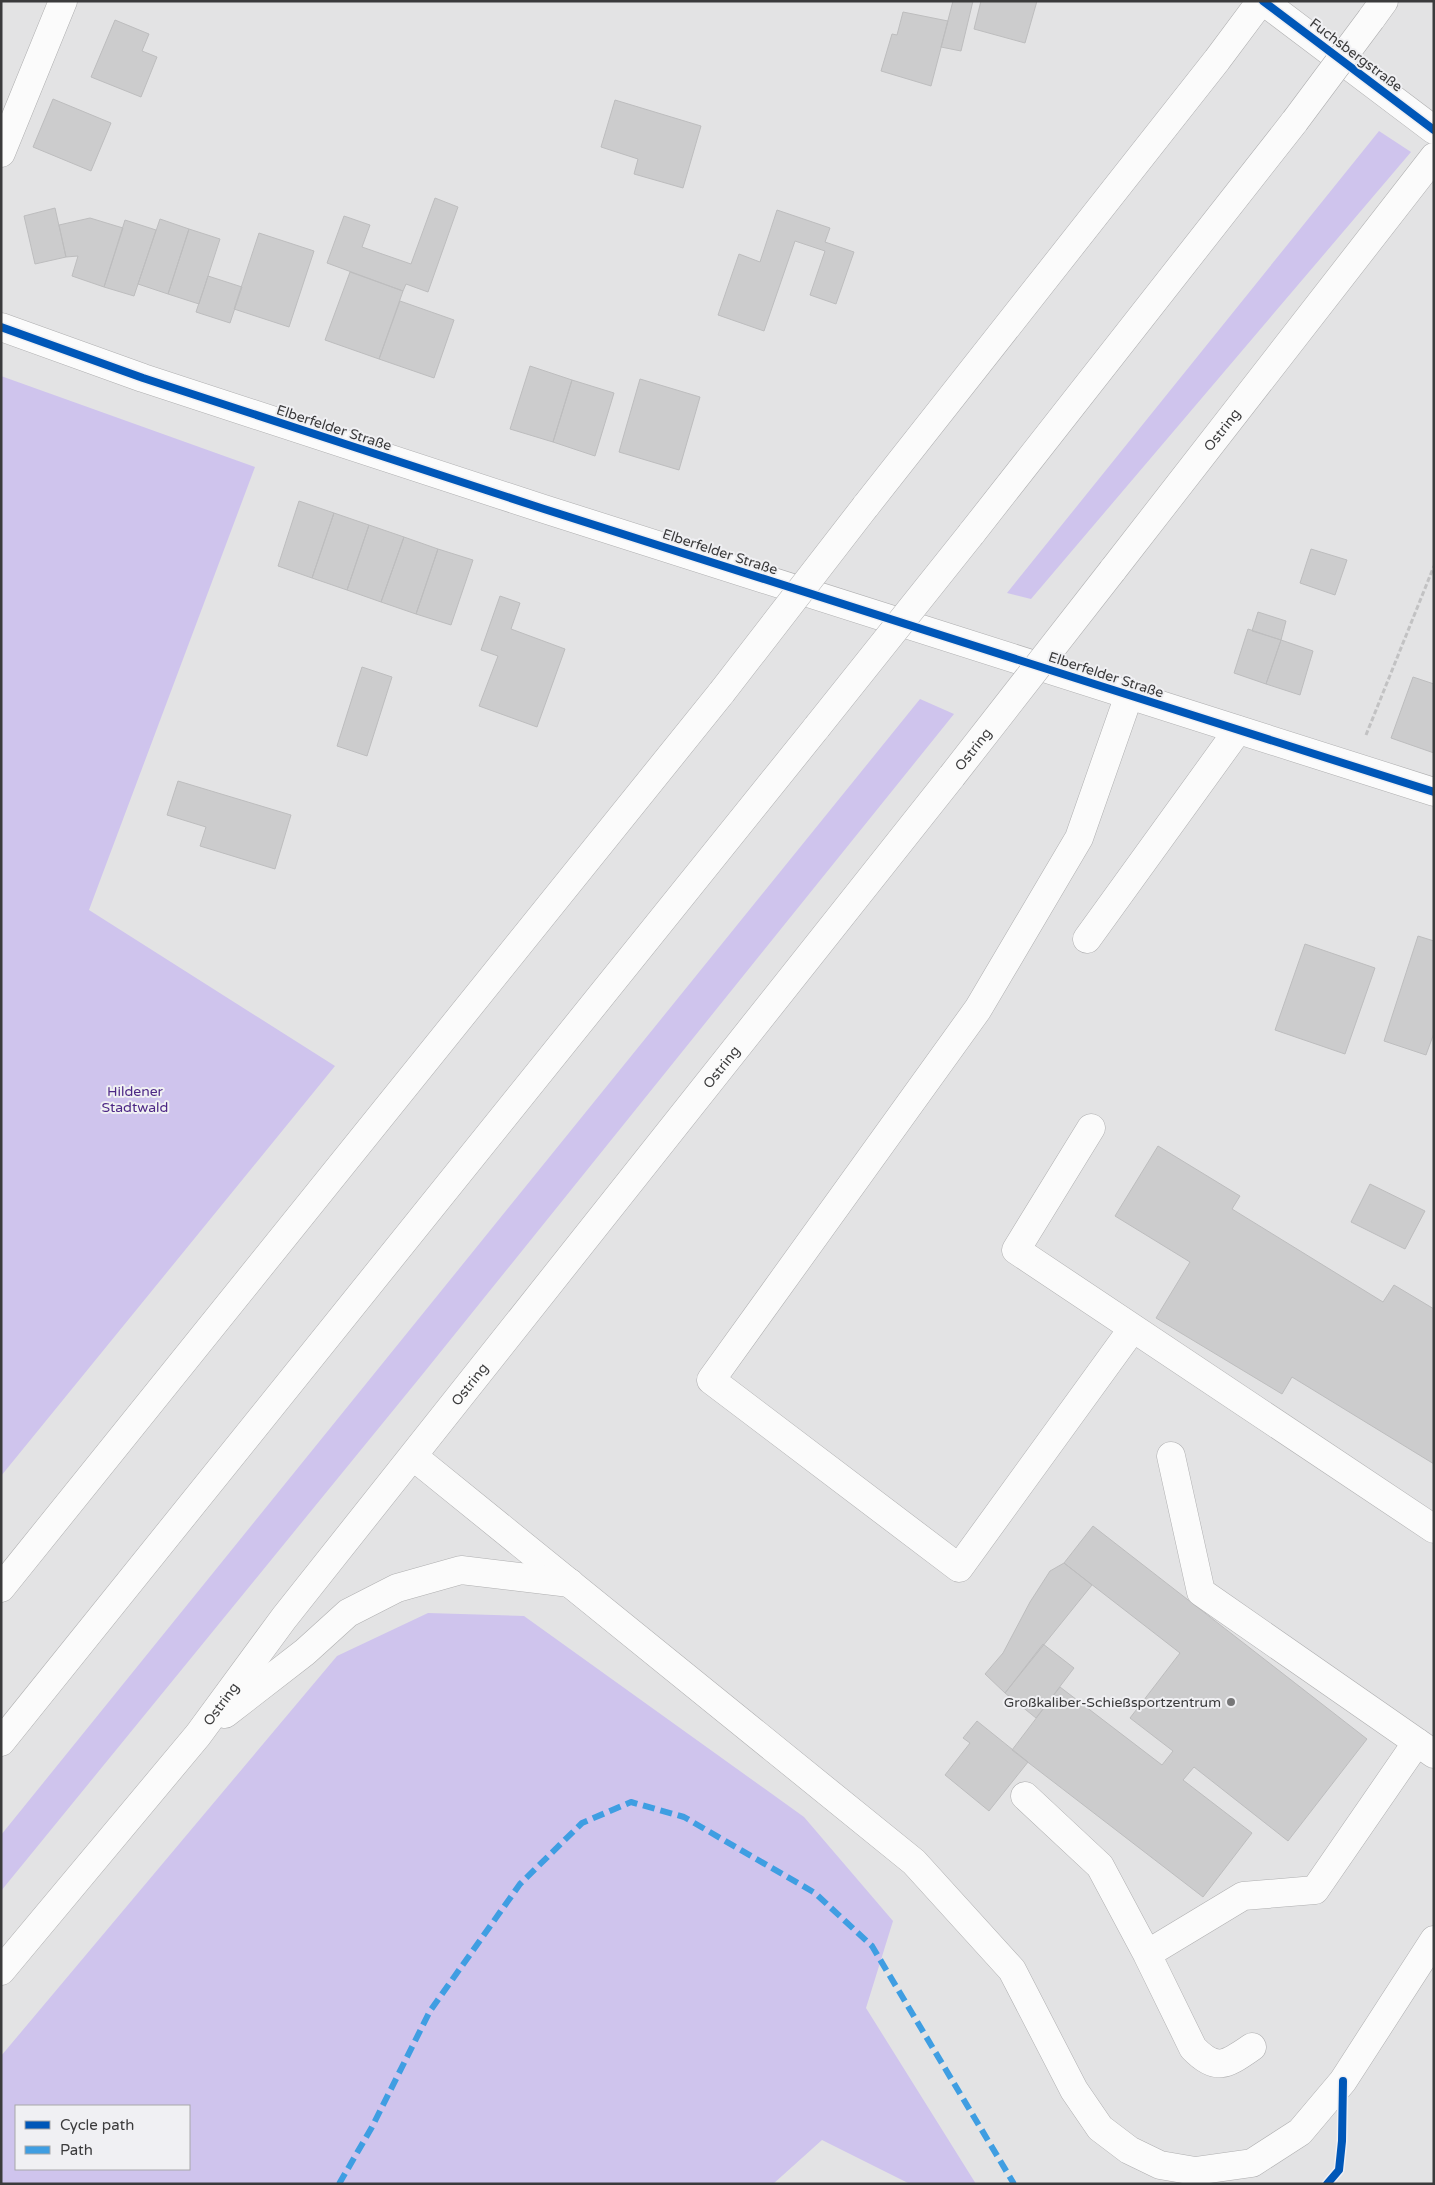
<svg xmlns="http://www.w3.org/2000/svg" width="1435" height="2185" font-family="'Varela Round',sans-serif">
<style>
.green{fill:#cfc4ed;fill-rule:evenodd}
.building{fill:#cccccd;stroke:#bdbdbe}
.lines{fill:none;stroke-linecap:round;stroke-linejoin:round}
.minor-casing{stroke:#afafb0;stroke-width:29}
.major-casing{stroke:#afafb0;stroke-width:29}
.highway-casing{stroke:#afafb0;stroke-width:29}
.path{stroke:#c2c2c3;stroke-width:3;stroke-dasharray:5 2.5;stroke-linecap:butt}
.minor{stroke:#fbfbfb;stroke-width:28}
.major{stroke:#fbfbfb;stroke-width:28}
.highway{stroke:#fbfbfb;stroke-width:28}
.major-bridge-casing{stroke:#afafb0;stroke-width:29;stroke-linecap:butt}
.highway-bridge-casing{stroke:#afafb0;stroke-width:29;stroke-linecap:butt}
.major-bridge{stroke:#fbfbfb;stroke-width:28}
.highway-bridge{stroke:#fbfbfb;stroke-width:28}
.quiet{stroke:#3f9ee2;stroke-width:6;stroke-dasharray:12 6;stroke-linecap:butt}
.cycleway-casing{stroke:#f0f0f3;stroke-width:11}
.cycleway{stroke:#0057b8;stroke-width:8}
.poi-dot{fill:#767677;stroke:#f0f0f3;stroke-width:2}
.labels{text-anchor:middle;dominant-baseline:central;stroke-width:4;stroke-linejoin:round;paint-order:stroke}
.street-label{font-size:14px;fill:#3b3b3c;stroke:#f0f0f3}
.park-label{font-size:14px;fill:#4d2886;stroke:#f0f0f3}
.poi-label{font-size:14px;fill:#3b3b3c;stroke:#f0f0f3;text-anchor:end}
</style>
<rect width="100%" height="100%" fill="#e3e3e4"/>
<path class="green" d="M1379 131 1411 152 1031 599 1007 593Z
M1 376 255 467 89 910 335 1066 1 1476Z
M920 699 954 714 422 1375 1 1891V1835Z
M428 1613 524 1616 804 1817 893 1921 866 2008 976 2184H910L822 2140 773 2184H1V2056L337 1656ZM189 2106V2169H16V2106Z"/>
<path class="building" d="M953 1H973L961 51 941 47Z
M981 1H1037L1025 43 974 29Z
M903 12 948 21 931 86 881 71 892 34 897 35Z
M115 20 149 34 142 51 157 57 141 97 91 77Z
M53 99 111 123 91 171 33 147Z
M615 100 701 126 683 188 634 174 638 159 601 147Z
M435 198 458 207 428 292 406 284 403 291 327 263 344 216 370 225 362 247 411 264Z
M55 208 66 257 35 264 24 216Z
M777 210 830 228 825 242 854 252 836 304 810 295 825 251 795 241 764 331 718 315 739 254 760 262Z
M90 218 123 228 104 287 72 276 78 256 66 257 59 225Z
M160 219 189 229 168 294 138 284Z
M125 220 156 230 134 296 104 287Z
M189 229 220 239 199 304 168 294Z
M259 233 314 251 289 327 234 309Z
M350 272 403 291 379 359 325 340Z
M208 276 242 287 230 323 196 312Z
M400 301 454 320 434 378 379 359Z
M530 366 572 380 553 442 510 429Z
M640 379 700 397 679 470 619 452Z
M572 380 614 393 595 456 553 442Z
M299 501 334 513 312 578 278 566Z
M334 513 369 525 347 590 312 578Z
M369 525 404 537 381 602 347 590Z
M404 537 438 549 416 614 381 602Z
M438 549 473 560 451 625 416 614Z
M1311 549 1347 560 1335 595 1300 583Z
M500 596 520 603 511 629 565 649 537 727 479 706 498 656 481 650Z
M1258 612 1286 621 1281 640 1252 631Z
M1248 629 1281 640 1266 684 1234 673Z
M1281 640 1313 651 1300 695 1266 684Z
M362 667 392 677 367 756 337 746Z
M1413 677 1434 684V753L1391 738Z
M178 781 291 815 275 869 200 846 206 827 167 815Z
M1418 936 1434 941V1033L1426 1055 1384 1041Z
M1305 944 1375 968 1345 1054 1275 1030Z
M1158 1146 1240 1196 1232 1209 1383 1302 1394 1285 1434 1309V1464L1292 1377 1282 1394 1156 1318 1190 1262 1115 1216Z
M1370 1184 1425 1211 1405 1249 1351 1222Z
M1093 1526 1367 1739 1288 1841 1194 1767 1183 1780 1252 1833 1203 1897 1012 1750 1060 1687 1162 1765 1173 1751 1130 1718 1180 1653 1064 1563Z
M1064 1563 1092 1585 1005 1693 985 1674 1003 1653 1030 1602 1050 1571Z
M1043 1644 1074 1668 1036 1718 1005 1693Z
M977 1721 1028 1762 989 1811 945 1775 970 1743 963 1738Z"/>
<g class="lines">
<g class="minor-casing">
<path id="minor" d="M1263 1 1434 130
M1 153 63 1
M1129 695 1079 838 978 1009 711 1380 959 1568 1133 1328
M1087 939 1238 730
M1091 1128 1016 1250 1434 1529
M1171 1456 1201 1592 1434 1754
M1025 1796 1100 1866 1147 1954 1193 2048C1217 2073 1227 2064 1252 2047
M1147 1954 1243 1896 1315 1890 1417 1742"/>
</g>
<g class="major-casing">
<g id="major">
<path d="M1 327 143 378 544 509 1434 792"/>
<path id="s1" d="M1112 571 1434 157"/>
<path d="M414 1457 914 1862 1012 1970 1074 2090 1100 2128 1129 2150 1160 2165 1195 2171 1252 2163 1300 2132 1343 2081 1434 1940"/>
<path d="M225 1714 305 1652 348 1613 397 1588 461 1570 570 1583"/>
<path id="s2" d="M1 1971 198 1735 284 1618 952 776"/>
</g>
</g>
<g class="highway-casing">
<path id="highway" d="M1371 19 1384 1
M865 507 1217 60 1261 1
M971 534 1295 121
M1 1588 722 692
M1 1742 817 727"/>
</g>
<path class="path" d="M1366 735 1434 566"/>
<use href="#minor" class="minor"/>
<use href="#major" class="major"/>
<use href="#highway" class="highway"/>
<g class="major-bridge-casing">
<g id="major-bridge">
<path id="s3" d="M952 776 1112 571"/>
</g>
</g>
<g class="highway-bridge-casing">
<path id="highway-bridge" d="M1295 121 1371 19
M722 692 865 507
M817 727 971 534"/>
</g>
<use href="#major-bridge" class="major-bridge"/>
<use href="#highway-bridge" class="highway-bridge"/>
<path class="quiet" d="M339 2184 372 2127 430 2011 520 1884 582 1823 631 1802 684 1817 815 1893 872 1946 1014 2184"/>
<g class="cycleway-casing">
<path id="cycleway" d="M1263 1 1434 130
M1 327 143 378 544 509 1434 792
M1327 2184 1339 2170 1342 2141 1343 2081"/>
</g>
<use href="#cycleway" class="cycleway"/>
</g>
<circle class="poi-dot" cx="1231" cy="1702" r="5"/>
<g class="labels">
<g class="street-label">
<text transform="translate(1356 55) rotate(37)">Fuchsbergstraße</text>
<text transform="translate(334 428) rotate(18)">Elberfelder Straße</text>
<text stroke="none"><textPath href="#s1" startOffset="179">Ostring</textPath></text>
<text transform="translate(720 552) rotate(18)">Elberfelder Straße</text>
<text transform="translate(1106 675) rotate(18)">Elberfelder Straße</text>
<text stroke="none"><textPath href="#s3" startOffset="34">Ostring</textPath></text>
<text stroke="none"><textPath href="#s2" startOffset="1156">Ostring</textPath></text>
<text stroke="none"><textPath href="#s2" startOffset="751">Ostring</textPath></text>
<text stroke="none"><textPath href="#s2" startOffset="346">Ostring</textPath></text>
</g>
<g class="park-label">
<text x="135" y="1091">Hildener<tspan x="135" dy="16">Stadtwald</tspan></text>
</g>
<g class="poi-label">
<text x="1221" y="1702">Großkaliber-Schießsportzentrum</text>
</g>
</g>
<rect width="1435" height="2185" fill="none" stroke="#3b3b3c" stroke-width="5"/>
<rect x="15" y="2105" width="175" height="65" fill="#f0f0f3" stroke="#a8a8aa"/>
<rect x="25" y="2121" width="25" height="8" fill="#0057b8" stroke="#a8a8aa"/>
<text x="60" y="2130" font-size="15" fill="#3b3b3c">Cycle path</text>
<rect x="25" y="2146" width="25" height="8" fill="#3f9ee2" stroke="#a8a8aa"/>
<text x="60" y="2155" font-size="15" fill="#3b3b3c">Path</text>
</svg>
